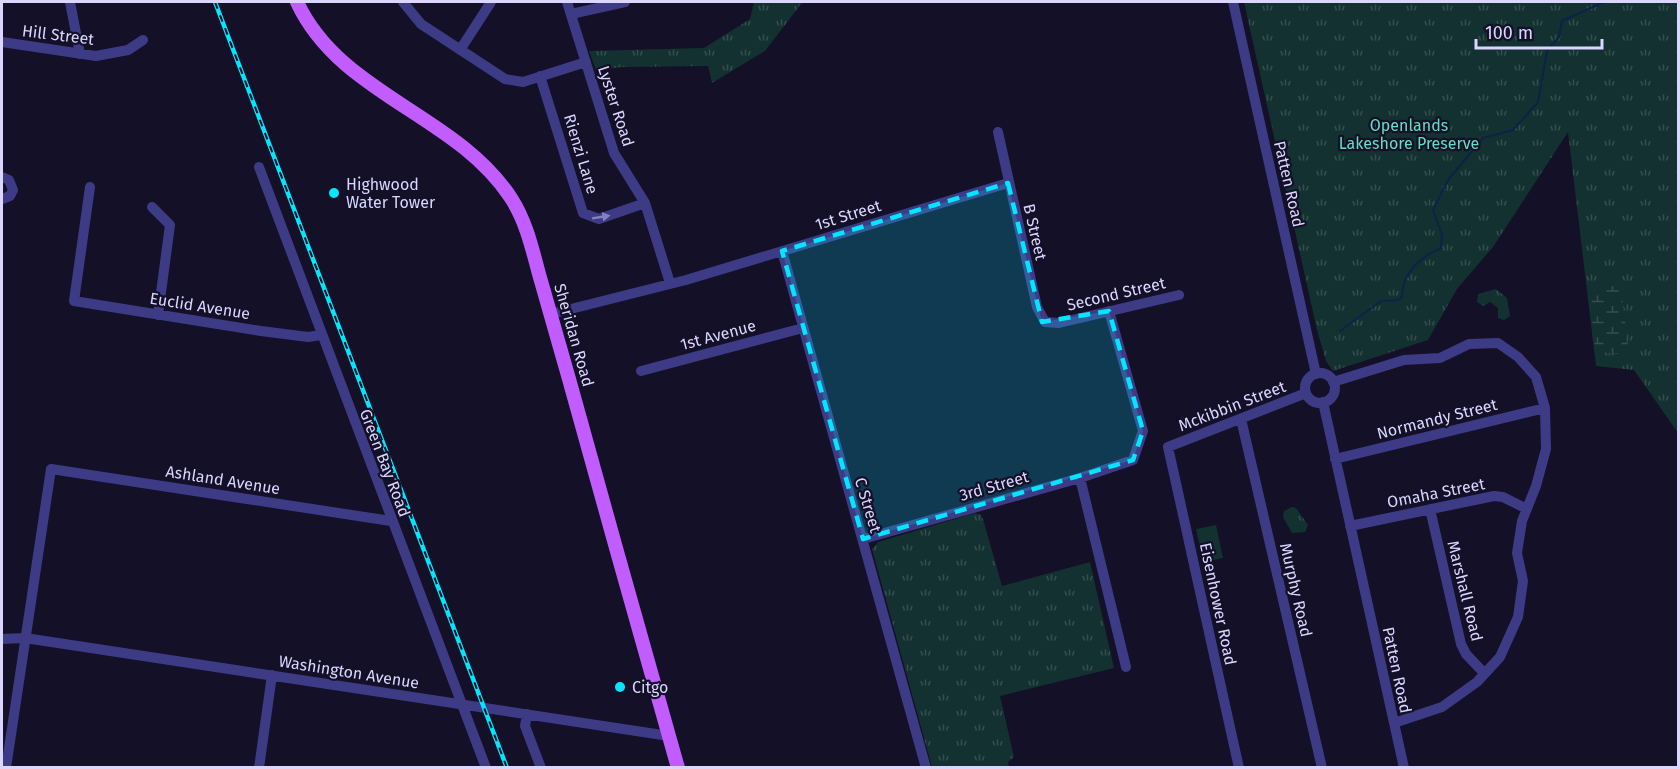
<svg xmlns="http://www.w3.org/2000/svg" width="1680" height="769" font-family="'Fira Sans',sans-serif">
<style>
.grass{fill:url(#grass-tufts)}
.wetland{fill:url(#wetland-marsh)}
.garden{fill:#133130}
.lines{fill:none;stroke-linecap:round;stroke-linejoin:round}
.stream{stroke:#0c2349;stroke-width:2}
.minor{stroke:#3d3b86;stroke-width:10}
.major{stroke:#c15dfe;stroke-width:14}
.rail-casing{stroke:#03e7fe;stroke-width:4.5}
.rail{stroke:#131027;stroke-width:2;stroke-dasharray:7;stroke-linecap:butt}
.oneway{fill:#8481bc}
.marked{fill:#03e7fe;fill-opacity:0.2;stroke:#03e7fe;stroke-width:4.5;stroke-dasharray:12 8;stroke-linejoin:round}
.poi-dot{fill:#03e7fe;stroke:#131027;stroke-width:2}
.labels{text-anchor:middle;dominant-baseline:central;stroke-width:4.5;stroke-linejoin:round;paint-order:stroke}
.street-label{font-size:16px;fill:#dad6ff;stroke:#131027}
.park-label{font-size:16px;fill:#61e0bf;stroke:#131027}
.poi-label{font-size:16px;fill:#dad6ff;stroke:#131027;text-anchor:start}
</style>
<defs>
<pattern id="grass-tufts" width="24" height="20" patternUnits="userSpaceOnUse" patternTransform="scale(1.5)"><rect width="24" height="20" fill="#133130"/><path d="M3 7l-1-3M5 7V3M7 7l1-3M15 17l-1-3M17 17v-4M19 17l1-3" fill="none" stroke="#354e4f"/></pattern>
<pattern id="wetland-marsh" width="20" height="14" patternUnits="userSpaceOnUse" patternTransform="scale(1.5)"><rect width="20" height="14" fill="#133130"/><path d="M1 5h8M5 5V1M11 12h8M15 12V8" fill="none" stroke="#354e4f"/></pattern>
</defs>
<rect width="100%" height="100%" fill="#131027"/>
<path class="grass" d="M754 2H806L801 4 765 51 712 83 708 66 622 67 596 70 589 51 704 48 750 19Z
M1244 2H1678V433L1634 370 1596 366 1568 132 1493 247 1457 289 1428 340 1333 371 1326 361 1317 330Z
M1496 289 1507 298 1510 316 1504 320 1498 318V308L1490 302 1483 306 1477 302 1478 294Z
M1292 507 1296 508 1308 525 1305 532 1292 533 1283 517 1284 511Z
M975 513 981 515 983 519 1002 586 1090 562 1114 668 1000 696 1014 757 1008 762 1009 767H932L872 549 878 542Z"/>
<path class="wetland" d="M1613 286 1619 288 1622 295 1629 355 1601 352 1595 348 1590 303 1601 290Z"/>
<path class="garden" d="M1216 525 1223 558 1203 562 1196 529Z"/>
<g class="lines">
<path class="stream" d="M1340 331 1381 301 1398 300 1402 297C1402 273 1420 257 1441 248L1442 235 1433 210 1448 180 1483 138 1513 130 1538 102 1547 51 1559 37 1562 21 1604 2"/>
<path class="minor" d="M70 2 80 54
M403 2 421 24 505 79 523 82 586 62
M567 2 614 153 645 203 670 283
M1233 2 1316 374
M571 14 625 2
M2 42 96 56 128 50 143 40
M460 50 491 2
M540 76 583 213 599 219 645 203
M998 132 1037 307 1045 322 1059 323 1179 295
M259 167 486 768
M2 177 9 180 13 190 10 196 2 199
M90 187 74 301 261 331 308 337 321 335
M152 207 170 225 158 315
M782 251 926 768
M551 314 686 280 1008 183
M641 371 803 328
M1305 388a15 15 0 1 1 30 0a15 15 0 1 1-30 0Z
M1333 382 1404 360 1440 358 1469 344 1498 343 1518 357 1536 377 1545 408 1546 449 1536 486 1522 521 1517 553 1523 581 1518 617 1500 657 1477 682 1442 707 1394 723
M1323 402 1404 768
M1241 419 1322 768
M1335 459 1545 408
M1080 478 1126 667
M1430 509 1461 644 1466 654 1484 673
M1350 526 1494 496 1503 497 1527 509
M863 539 1080 478 1133 460 1143 431 1109 311
M2 639 25 638 669 736
M527 714 525 726 541 768
M6 768 51 469 391 521
M259 768 272 675
M1239 768 1168 447 1306 393"/>
<path class="major" d="M297 2C340 95 456 114 511 198 526 221 532 248 539 274 549 309 559 344 569 379 605 509 641 638 678 768"/>
<g class="rail-casing">
<path id="rail" d="M215 2 507 768"/>
</g>
<use href="#rail" class="rail"/>
</g>
<defs><path id="oneway-solid" d="M-6-.8H1V-3.2L6.5 0L1 3.2V.8H-6Z" transform="scale(1.5)"/></defs>
<use class="oneway" href="#oneway-solid" transform="translate(601 217) rotate(-9)"/>
<path class="marked" d="M1008 183 1042 322 1109 311 1143 431 1133 460 863 539 782 251Z"/>
<g class="poi-dot">
<circle cx="334" cy="193" r="6"/>
<circle cx="620" cy="687" r="6"/>
</g>
<g class="labels">
<g class="street-label">
<text transform="translate(58 35) rotate(7)">Hill Street</text>
<text transform="translate(616 106) rotate(72)">Lyster Road</text>
<text transform="translate(581 154) rotate(73)">Rienzi Lane</text>
<text transform="translate(1289 184) rotate(77)">Patten Road</text>
<text transform="translate(848 215) rotate(-17)">1st Street</text>
<text transform="translate(1035 232) rotate(77)">B Street</text>
<text transform="translate(1116 294) rotate(-13)">Second Street</text>
<text transform="translate(200 306) rotate(9)">Euclid Avenue</text>
<text transform="translate(574 335) rotate(74)">Sheridan Road</text>
<text transform="translate(718 335) rotate(-15)">1st Avenue</text>
<text transform="translate(1232 406) rotate(-21)">Mckibbin Street</text>
<text transform="translate(1437 419) rotate(-14)">Normandy Street</text>
<text transform="translate(385 463) rotate(69)">Green Bay Road</text>
<text transform="translate(223 480) rotate(9)">Ashland Avenue</text>
<text transform="translate(994 486) rotate(-16)">3rd Street</text>
<text transform="translate(1436 493) rotate(-11)">Omaha Street</text>
<text transform="translate(868 505) rotate(73)">C Street</text>
<text transform="translate(1296 590) rotate(77)">Murphy Road</text>
<text transform="translate(1465 591) rotate(76)">Marshall Road</text>
<text transform="translate(1218 604) rotate(78)">Eisenhower Road</text>
<text transform="translate(1397 670) rotate(78)">Patten Road</text>
<text transform="translate(349 672) rotate(9)">Washington Avenue</text>
</g>
<g class="park-label">
<text x="1409" y="125">Openlands<tspan x="1409" dy="18">Lakeshore Preserve</tspan></text>
</g>
<g class="poi-label">
<text x="346" y="184">Highwood<tspan x="346" dy="18">Water Tower</tspan></text>
<text x="632" y="687">Citgo</text>
</g>
</g>
<rect width="1680" height="769" fill="none" stroke="#dad6ff" stroke-width="6"/>
<path d="M1476 39v9h126v-9" fill="none" stroke="#dad6ff" stroke-width="3"/>
<text x="1485" y="39" font-size="18" fill="#dad6ff" stroke="#131027" stroke-width="4.5" paint-order="stroke">100 m</text>
</svg>
